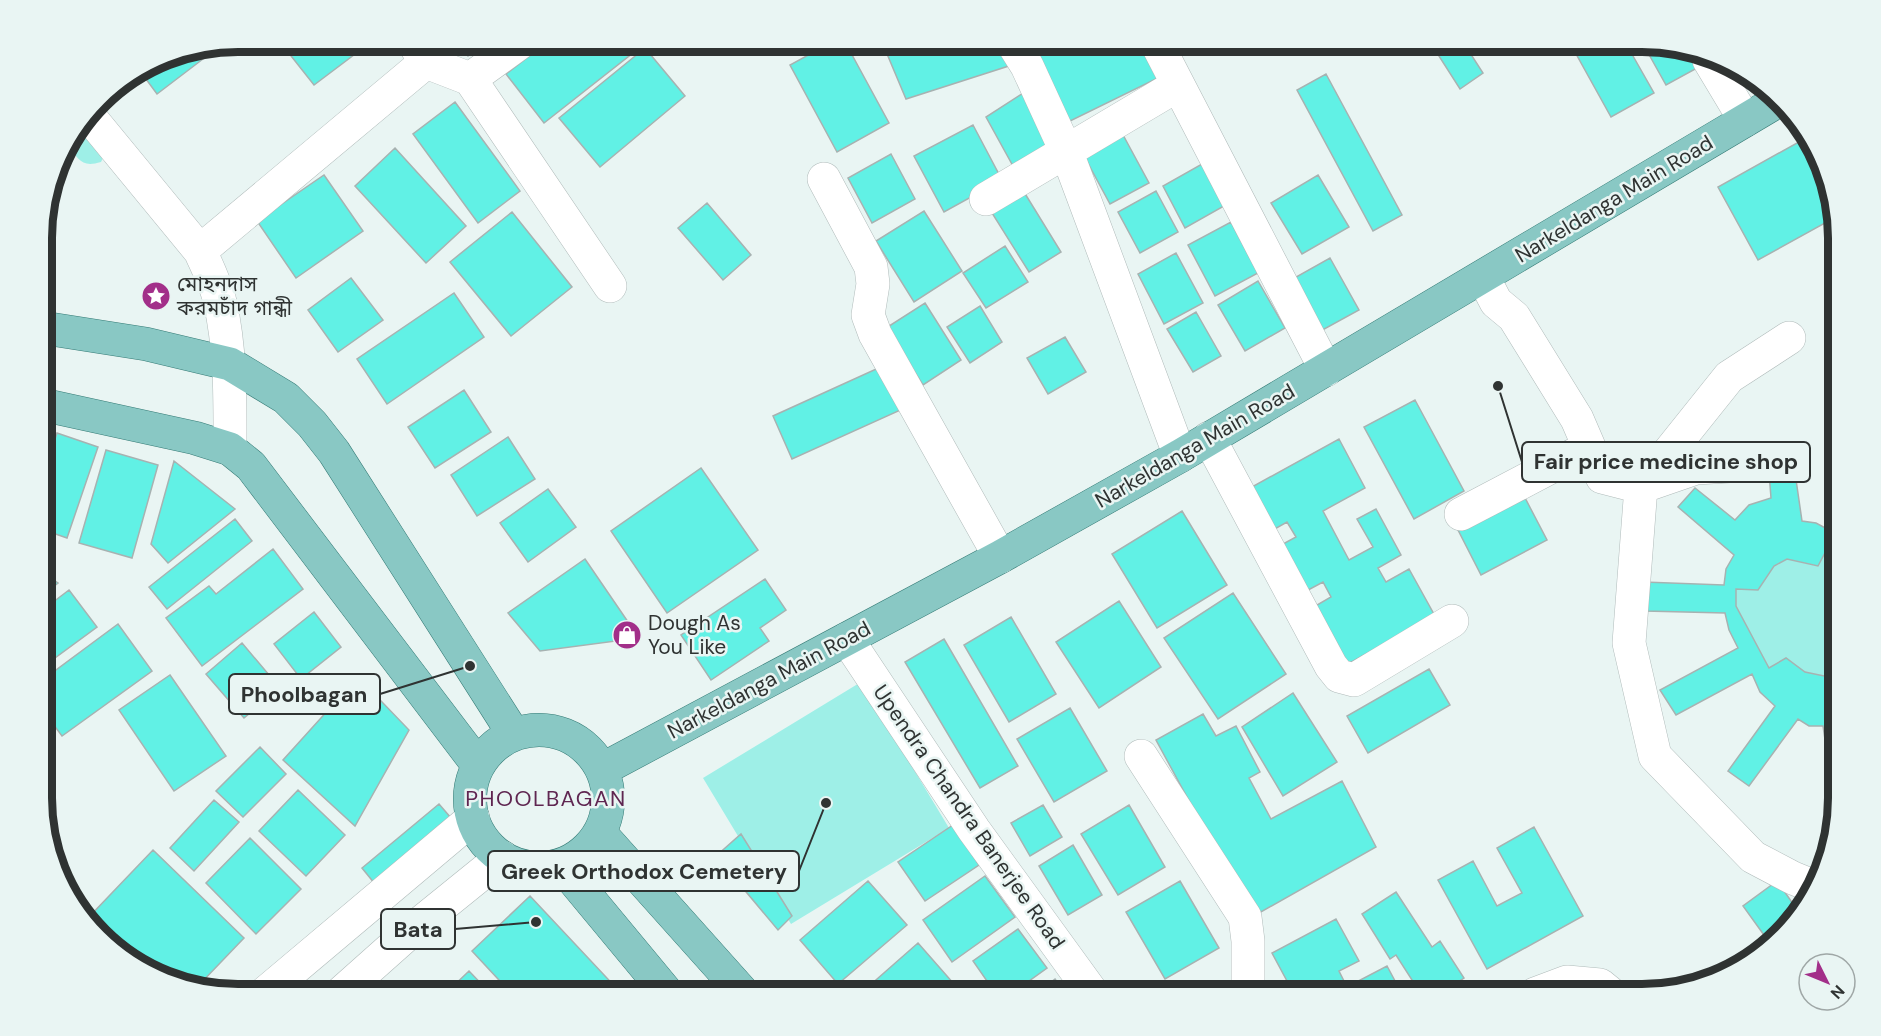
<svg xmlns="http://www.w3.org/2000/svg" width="1881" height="1036" font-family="'DM Sans','Noto Sans Bengali',sans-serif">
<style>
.green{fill:#9eefe7}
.building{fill:#61f1e5;stroke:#a7b2b1;stroke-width:1.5}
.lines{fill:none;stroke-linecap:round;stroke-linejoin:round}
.minor-casing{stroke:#b0bbba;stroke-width:34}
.major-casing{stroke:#377c77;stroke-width:34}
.minor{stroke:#fff;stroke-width:33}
.major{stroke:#89c8c4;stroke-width:33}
.labels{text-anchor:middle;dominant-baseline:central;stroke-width:5;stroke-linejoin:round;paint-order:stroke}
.street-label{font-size:21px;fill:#2f3332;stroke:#e9f5f3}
.poi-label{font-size:21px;fill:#2f3332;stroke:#e9f5f3;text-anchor:start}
.neighbourhood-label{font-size:22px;letter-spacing:1.5px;fill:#5f2651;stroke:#e9f5f3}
.rim{fill:none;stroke:#2f3332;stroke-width:8}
.leader{fill:none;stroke:#2f3332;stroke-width:2}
.callout-dot{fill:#2f3332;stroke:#e9f5f3;stroke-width:2}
.callout{fill:#e9f5f3;stroke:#2f3332;stroke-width:2}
.callout-label{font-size:22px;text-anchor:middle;font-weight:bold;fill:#2f3332}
</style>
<rect width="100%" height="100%" fill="#e9f5f3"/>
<path class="green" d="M87 120 106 152 101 162C81 168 79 159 67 145Z
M1826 551 1839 557V679L1805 672 1786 658 1769 668 1736 606V589L1758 590 1774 566 1787 559 1817 566Z
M861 682 949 828 791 924 703 778Z"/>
<path class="building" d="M280 42H371L314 85Z
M456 42H484L468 56Z
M547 42H641L643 45 544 123 506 74Z
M832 42H845L889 123 837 152 790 65Z
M882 42H1002L1015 64 906 99Z
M1042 42H1140L1158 78 1066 123 1030 48Z
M1430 42H1463L1483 73 1460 89Z
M1593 42H1625L1654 93 1611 117 1575 52Z
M1642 42 1693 55 1699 67 1666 85Z
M220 46 157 94 140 71 164 57Z
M645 48 685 96 600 167 559 118Z
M1326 74 1402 215 1373 231 1297 90Z
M1028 90 1056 143 1013 166 986 117Z
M455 102 520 191 478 223 413 134Z
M973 125 1002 180 944 212 914 156Z
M1122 133 1149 183 1110 204 1083 154Z
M1806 138 1813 149 1836 217 1758 260 1718 187Z
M395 148 466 226 426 263 355 186Z
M891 154 915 199 872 223 848 178Z
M1202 164 1224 206 1185 228 1163 186Z
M324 175 363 231 296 278 257 221Z
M1318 175 1349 227 1302 254 1271 203Z
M1156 191 1178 232 1140 253 1118 212Z
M1024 192 1061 252 1029 272 992 213Z
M707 203 751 255 723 280 678 228Z
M924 211 962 271 914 302 876 241Z
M512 212 572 287 511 336 450 262Z
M1231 222 1258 273 1215 296 1188 245Z
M1005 246 1028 282 986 308 963 273Z
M1176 253 1203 303 1164 324 1138 274Z
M1330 258 1359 310 1317 333 1289 281Z
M351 278 383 320 338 352 308 310Z
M1258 281 1285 328 1245 351 1218 305Z
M454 293 484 337 387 404 357 359Z
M925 303 961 360 923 385 886 328Z
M980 306 1002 342 970 363 947 327Z
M1196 312 1221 356 1193 372 1167 329Z
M1065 337 1086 372 1048 394 1027 358Z
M885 365 905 408 792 459 773 416Z
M464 390 491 432 435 468 408 427Z
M1415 400 1464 491 1414 519 1364 427Z
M57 433 98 447 67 538 44 530V472Z
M508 437 535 479 477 516 451 475Z
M1339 439 1365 488 1323 511 1349 560 1373 547 1357 519 1376 509 1401 555 1378 568 1386 582 1409 569 1435 616 1337 670 1305 612 1331 597 1323 582 1297 596 1272 550 1296 537 1287 522 1264 535 1241 493Z
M1791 445 1802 521 1816 523 1829 530 1839 517V557L1826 551 1818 566 1787 559 1774 566 1758 590 1736 589V606L1769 668 1786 658 1805 672 1839 679V807L1835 808 1823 726H1809L1798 719 1749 786 1728 771 1775 706 1760 692 1752 674 1676 715 1660 690 1738 648 1729 630 1725 613 1645 611 1644 582 1724 585 1726 569 1734 555 1678 507 1695 488 1735 520 1749 505 1771 498 1767 446Z
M106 450 158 465 132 558 79 543Z
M174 461 235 509 168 563 151 544Z
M701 468 758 550 667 613 611 531Z
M548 489 576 527 528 562 500 523Z
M1523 494 1547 540 1481 575 1457 528Z
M1182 511 1227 585 1157 628 1112 554Z
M235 519 252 541 167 609 149 587Z
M273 549 303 589 202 666 166 618 209 586 216 594Z
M585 559 639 638 540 651 508 613Z
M44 573 58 583 44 594Z
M765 579 786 610 760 628 769 641 711 680 681 635Z
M69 590 97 627 44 666V609Z
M1233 593 1286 674 1218 719 1164 638Z
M1119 601 1161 667 1099 708 1056 642Z
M314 612 341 647 301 679 274 644Z
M1011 617 1056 694 1009 722 964 645Z
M118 624 152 671 62 736 44 712V679Z
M944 639 1018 766 980 788 905 662Z
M242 643 280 688 244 718 206 674Z
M1429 669 1450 705 1368 753 1347 716Z
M170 675 226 756 174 791 119 710Z
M358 677 409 730 355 826 283 760Z
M1293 693 1337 762 1283 796 1242 727Z
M1070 708 1107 771 1054 802 1017 739Z
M1203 714 1216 736 1236 726 1260 772 1249 778 1271 819 1342 781 1376 847 1252 917 1156 740Z
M260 747 286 774 243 817 216 791Z
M298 790 345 835 306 876 259 831Z
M214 800 239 822 194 871 170 848Z
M439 804 457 825 379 889 362 868Z
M1043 805 1062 837 1030 856 1011 823Z
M1129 805 1165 867 1118 895 1081 834Z
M953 825 979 865 925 901 898 862Z
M1534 827 1583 916 1487 969 1438 880 1473 861 1497 906 1522 893 1497 848Z
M741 834 792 916 778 930 716 856Z
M250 838 301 889 256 934 206 883Z
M1073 845 1102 895 1068 915 1039 866Z
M153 850 244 938 200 984 141 968 88 918Z
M985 876 1015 917 952 962 923 920Z
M868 881 907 925 838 984 800 940Z
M1180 881 1219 948 1165 979 1126 912Z
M1777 881 1798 911 1769 942 1743 906Z
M1396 892 1432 947 1440 941 1464 978 1440 994H1421L1396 955 1390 959 1362 914Z
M530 896 620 992 618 994H512L472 951Z
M1336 919 1359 961 1339 971 1347 987 1387 966 1402 994H1294L1272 953Z
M1018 929 1047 968 1011 994H996L973 961Z
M918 943 961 992 959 994H860Z
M1750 947 1756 956 1751 961 1706 976Z
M469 971 491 994H445Z
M1055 979 1066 994H1036Z"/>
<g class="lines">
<g class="minor-casing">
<path id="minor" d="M1012 42 1027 66 1067 153 1180 456
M1156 42 1326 370
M1709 60 1745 120
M426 62 470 79 610 286
M470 79 521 42
M89 116 200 251C208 268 216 284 220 302 231 351 230 400 230 449
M824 179 871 267 873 284 868 315 875 334 1000 557
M986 199 1178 85
M200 251 426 62 413 42
M1483 277 1496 302 1514 317 1577 419 1602 477 1641 487 1696 468 1746 465
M1789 338 1729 377 1641 487 1629 643 1655 756 1753 857 1793 878 1815 887
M1209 438 1331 666 1339 676 1354 680 1452 621
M1461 514 1589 447
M847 639 974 830 1093 994
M1141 756 1245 917 1248 941V994
M264 994 473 818
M340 994 413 929 502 857
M1535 994 1567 982 1600 985 1611 994"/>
</g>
<g class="major-casing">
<path id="major" d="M44 328 146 344 230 364 286 398 312 424 334 452 513 733
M44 405 195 438 230 449 251 466 478 765
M470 799a69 69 0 1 1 138 0a69 69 0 1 1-138 0Z
M603 769 1000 557 1180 456 1776 102
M600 833 744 994
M561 865 668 994"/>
</g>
<use href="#minor" class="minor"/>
<use href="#major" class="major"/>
</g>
<defs>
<g id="sight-disc" transform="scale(1.5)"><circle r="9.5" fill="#a22f89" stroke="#e9f5f3"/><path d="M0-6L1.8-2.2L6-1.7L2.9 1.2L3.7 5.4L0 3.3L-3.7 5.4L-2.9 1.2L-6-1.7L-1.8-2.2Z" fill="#fff"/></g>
<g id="shop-disc" transform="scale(1.5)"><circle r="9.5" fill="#a22f89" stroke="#e9f5f3"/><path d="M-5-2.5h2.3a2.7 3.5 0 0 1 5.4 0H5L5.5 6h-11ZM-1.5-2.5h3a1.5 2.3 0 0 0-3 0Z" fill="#fff"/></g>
</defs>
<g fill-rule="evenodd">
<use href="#sight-disc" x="156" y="296"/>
<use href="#shop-disc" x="627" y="635"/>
</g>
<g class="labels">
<g class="street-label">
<text transform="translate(1614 199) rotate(-31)">Narkeldanga Main Road</text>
<text transform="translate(1195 446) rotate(-30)">Narkeldanga Main Road</text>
<text transform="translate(769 680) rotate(-28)">Narkeldanga Main Road</text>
<text transform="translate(969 817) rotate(55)">Upendra Chandra Banerjee Road</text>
</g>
<g class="poi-label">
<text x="177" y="284">মোহনদাস<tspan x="177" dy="24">করমচাঁদ গান্ধী</tspan></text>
<text x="648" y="623">Dough As<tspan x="648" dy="24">You Like</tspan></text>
</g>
<g class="neighbourhood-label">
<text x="546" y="798">PHOOLBAGAN</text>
</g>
</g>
<path d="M0 0H1881V1036H0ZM238 52H1642A186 186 0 0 1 1828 238V798A186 186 0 0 1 1642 984H238A186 186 0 0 1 52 798V238A186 186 0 0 1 238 52Z" fill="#e9f5f3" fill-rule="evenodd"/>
<path class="rim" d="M238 52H1642A186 186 0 0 1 1828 238V798A186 186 0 0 1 1642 984H238A186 186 0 0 1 52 798V238A186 186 0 0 1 238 52Z"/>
<path class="leader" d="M1498 386L1522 462M470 666L380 694M826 803L799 871M536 922L455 929"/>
<g class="callout-dot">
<circle cx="1498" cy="386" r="6"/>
<circle cx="470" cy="666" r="6"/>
<circle cx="826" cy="803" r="6"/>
<circle cx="536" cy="922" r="6"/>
</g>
<g class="callout">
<rect x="1522" y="442" width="288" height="40" rx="6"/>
<rect x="229" y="674" width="151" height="40" rx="6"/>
<rect x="488" y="851" width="311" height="40" rx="6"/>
<rect x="381" y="909" width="74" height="40" rx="6"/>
</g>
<g class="callout-label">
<text x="1666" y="469">Fair price medicine shop</text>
<text x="304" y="702">Phoolbagan</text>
<text x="644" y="879">Greek Orthodox Cemetery</text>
<text x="418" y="937">Bata</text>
</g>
<g transform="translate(1827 982) rotate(133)"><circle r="28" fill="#e9f5f3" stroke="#9fa7a6" stroke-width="1.5"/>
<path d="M0-4.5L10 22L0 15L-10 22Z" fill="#a22f89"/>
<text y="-9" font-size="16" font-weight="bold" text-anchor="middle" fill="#2f3332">N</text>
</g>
</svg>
